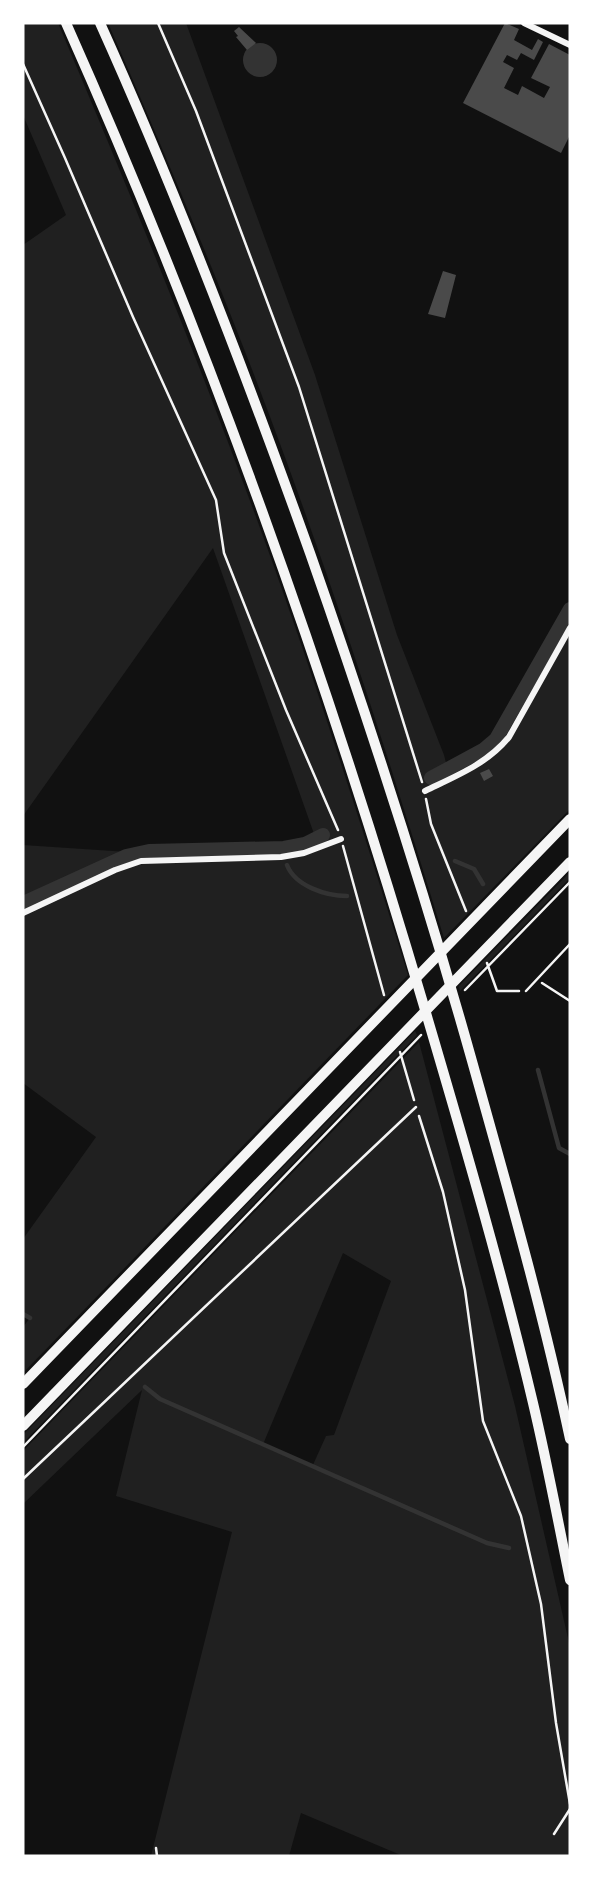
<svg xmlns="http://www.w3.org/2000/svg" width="593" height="1879" font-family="'Open Sans',sans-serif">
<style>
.green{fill:#202020;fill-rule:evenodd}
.water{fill:#333}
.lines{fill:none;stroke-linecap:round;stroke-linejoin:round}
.stream{stroke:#333;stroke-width:4.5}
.canal{stroke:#333;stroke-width:14}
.building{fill:#4a4a4a}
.path{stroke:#f5f5f5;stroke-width:2.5}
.service{stroke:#f5f5f5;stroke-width:2.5}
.minor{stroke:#f5f5f5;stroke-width:6}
.primary{stroke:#f5f5f5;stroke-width:10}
.motorway{stroke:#f5f5f5;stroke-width:10}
</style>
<rect width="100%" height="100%" fill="#111"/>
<path class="green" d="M23 23H58C141 219 222 416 292 618 333 736 371 856 408 975L23 1373V1327L30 1318 23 1313V1239L96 1137 23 1083V845L128 852 142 862 281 858 319 848 213 548 23 816V245L66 215 23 115Z
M108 23H186L315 375 397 635 444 755 450 779 497 753 570 629V809L444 938C395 778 344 618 286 460 232 312 171 167 108 23Z
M570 872V878L460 991 459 986Z
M415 1031 417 1035 23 1443V1435Z
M419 1042 515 1406 570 1647V1856H403L301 1813 289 1856H151L232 1532 116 1496 142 1390 23 1504V1451ZM343 1253 391 1281 334 1435 326 1436 312 1467 260 1445 264 1442Z"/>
<path class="water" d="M243 60a17 17 0 1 1 34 0a17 17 0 1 1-34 0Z"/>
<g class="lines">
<path class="stream" d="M455 861 474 869 483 884
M287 865C295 886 326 896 347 896
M538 1070 559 1148 570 1154
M23 1314 30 1318
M145 1387 160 1399 487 1543 509 1548"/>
<path class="canal" d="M431 778 483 750 496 739 570 609
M23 903 126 856 149 851 284 848 305 844 323 835"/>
</g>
<path class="building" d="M505 23 519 29 514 40 532 50 538 39 543 42 534 60 521 53 517 60 507 55 503 62 514 68 504 88 518 95 522 86 544 98 550 87 531 78 549 44 570 55V135L561 153 463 103Z
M239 27 256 43 247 50 236 37 238 36 234 31Z
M443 271 456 275 445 318 428 314Z
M489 769 493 776 484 781 480 773Z"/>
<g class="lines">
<path class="path" d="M158 23 196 111 299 387 422 782
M23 64 65 158 133 317 216 500 224 553 286 710 338 830
M426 799 431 824 466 911
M343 846 384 995
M487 963 497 991H519
M542 983 570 1001
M465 990 570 882
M400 1052 414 1100
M419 1116 443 1192 465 1290 483 1421 521 1516 541 1604 556 1723 570 1804
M23 1447 421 1035
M554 1834 570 1809
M156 1848 157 1856"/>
<path class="service" d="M526 991 570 944
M23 1479 416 1107"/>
<path class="minor" d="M524 23 570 45
M425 791C456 776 487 764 509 737L570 628
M23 913 115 870 141 861 281 857 304 853 341 839"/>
<path class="primary" d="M23 1384 570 819
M23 1426 570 862"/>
<path class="motorway" d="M66 23C209 344 327 676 426 1013 464 1142 502 1272 533 1403 547 1462 558 1521 570 1580
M100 23C178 196 246 374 310 553 369 721 424 890 472 1061 507 1186 543 1312 570 1439"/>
</g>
<rect width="593" height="1879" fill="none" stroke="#ffffff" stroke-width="49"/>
</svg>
